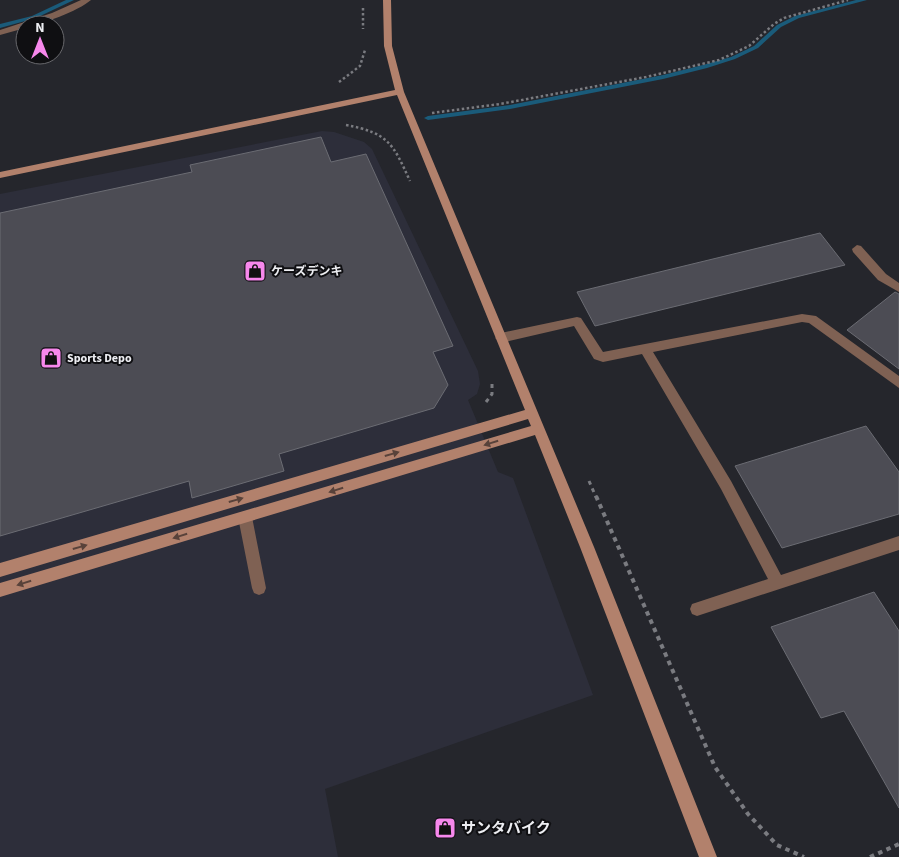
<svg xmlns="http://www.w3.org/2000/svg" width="899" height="857" font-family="'Source Sans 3','Noto Sans JP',sans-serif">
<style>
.built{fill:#2d2e3a}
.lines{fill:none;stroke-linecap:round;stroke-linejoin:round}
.stream{fill:#1a5b7a;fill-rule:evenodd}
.building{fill:#4c4c54;stroke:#6b6c73}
.path-far2{stroke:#7a7b80;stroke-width:2.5;stroke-dasharray:2.5 2.5;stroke-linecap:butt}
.path-far1{stroke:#7a7b80;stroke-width:3;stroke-dasharray:4 4;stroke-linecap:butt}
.path{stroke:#7a7b80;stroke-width:4;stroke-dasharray:4.5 4.5;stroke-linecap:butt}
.lane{fill:#7f6153;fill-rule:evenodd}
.street{fill:#7f6153;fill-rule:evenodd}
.secondary{fill:#b2816c;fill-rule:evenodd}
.oneway{fill:#58423a}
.labels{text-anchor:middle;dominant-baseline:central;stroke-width:4;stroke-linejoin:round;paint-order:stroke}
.poi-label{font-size:12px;font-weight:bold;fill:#edeef2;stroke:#0f0f12;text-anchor:start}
.near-poi-label{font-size:15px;font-weight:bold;fill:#edeef2;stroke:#0f0f12;text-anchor:start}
</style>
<rect width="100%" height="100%" fill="#25262c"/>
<path class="built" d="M322 131 334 132 364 142 372 149 478 371 480 384 477 394 468 400 498 472 513 478 593 695 325 789 338 857H0V194Z"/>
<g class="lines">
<path class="stream" d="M66 0H74L36 18 0 28V24L32 16Z
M856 0H867L799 18 781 27 758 48 735 59 707 68 663 79 510 109 428 120 424 118 428 116 510 105 663 75 703 65 731 57 754 46 777 25 795 16Z"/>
</g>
<path class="building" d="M321 137 331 162 366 154 453 346 433 352 448 385 434 408 279 454 284 471 192 498 189 481 0 536V213L192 172 190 165Z
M820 233 845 265 595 326 577 292Z
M895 292 899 294V369L847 330Z
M866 426 899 472V514L782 548 735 466Z
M874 592 899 631V808L844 711 821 718 771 627Z"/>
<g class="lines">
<path class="path-far2" d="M363 8V29
M339 82 360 66 365 50
M432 113 500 104 646 77 719 60 749 46 774 24 784 18 848 0
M346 125C389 133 393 144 410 181"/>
<path class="path-far1" d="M486 402 492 394V381
M589 481 596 497"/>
<path class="path" d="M596 496 715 767 748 814 777 845 804 857
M870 857 899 844"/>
<path class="lane" d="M857 245 861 246 886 274 899 283V292L878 280 853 252 852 249Z
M802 314 816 316 899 376V388L809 323 802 322 653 352 731 481 781 575 899 536V550L697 616 692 614 690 609 692 604 768 579 721 489 642 354 603 362 594 359 574 326 501 343 495 338 501 333 577 317 581 318 603 352Z
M245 511 250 513 252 517 266 588 264 593 259 595 254 593 252 588 238 517 240 513Z"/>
<path class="street" d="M81 0H91C78 11 42 25 25 25V28L0 35V30L52 13Z"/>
<path class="secondary" d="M383 0H391L392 46 404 92 594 547 717 857H699L580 547 535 435 0 597V583L531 426 528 419 0 577V563L525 410 397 95 0 178V172L395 90 384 46Z"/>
</g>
<defs><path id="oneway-solid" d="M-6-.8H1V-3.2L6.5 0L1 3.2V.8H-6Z" transform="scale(1.25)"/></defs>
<g class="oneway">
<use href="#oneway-solid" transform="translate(491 443) rotate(163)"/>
<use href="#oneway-solid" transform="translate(392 454) rotate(-16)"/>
<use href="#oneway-solid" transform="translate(336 490) rotate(163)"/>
<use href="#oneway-solid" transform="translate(236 500) rotate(-16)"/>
<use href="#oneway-solid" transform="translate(180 536) rotate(163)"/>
<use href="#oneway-solid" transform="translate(80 547) rotate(-16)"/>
<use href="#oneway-solid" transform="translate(24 583) rotate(163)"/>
</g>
<defs>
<g id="shop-square" transform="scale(1.125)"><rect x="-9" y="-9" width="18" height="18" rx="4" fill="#f788ec" stroke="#0f0f12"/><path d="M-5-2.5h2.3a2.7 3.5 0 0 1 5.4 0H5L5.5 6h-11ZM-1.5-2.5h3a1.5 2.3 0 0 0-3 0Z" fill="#111"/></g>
</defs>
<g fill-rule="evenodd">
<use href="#shop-square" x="255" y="271"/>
<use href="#shop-square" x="51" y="358"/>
<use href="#shop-square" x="445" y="828"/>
</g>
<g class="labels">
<g class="poi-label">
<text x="271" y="271">ケーズデンキ</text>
<text x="67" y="358">Sports Depo</text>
</g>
<g class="near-poi-label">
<text x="461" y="828">サンタバイク</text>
</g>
</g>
<g transform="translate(40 40)"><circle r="24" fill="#0f0f12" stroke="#68686c"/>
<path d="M0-4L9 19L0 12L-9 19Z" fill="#f788ec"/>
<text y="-8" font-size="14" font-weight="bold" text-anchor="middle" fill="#edeef2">N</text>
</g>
</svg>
